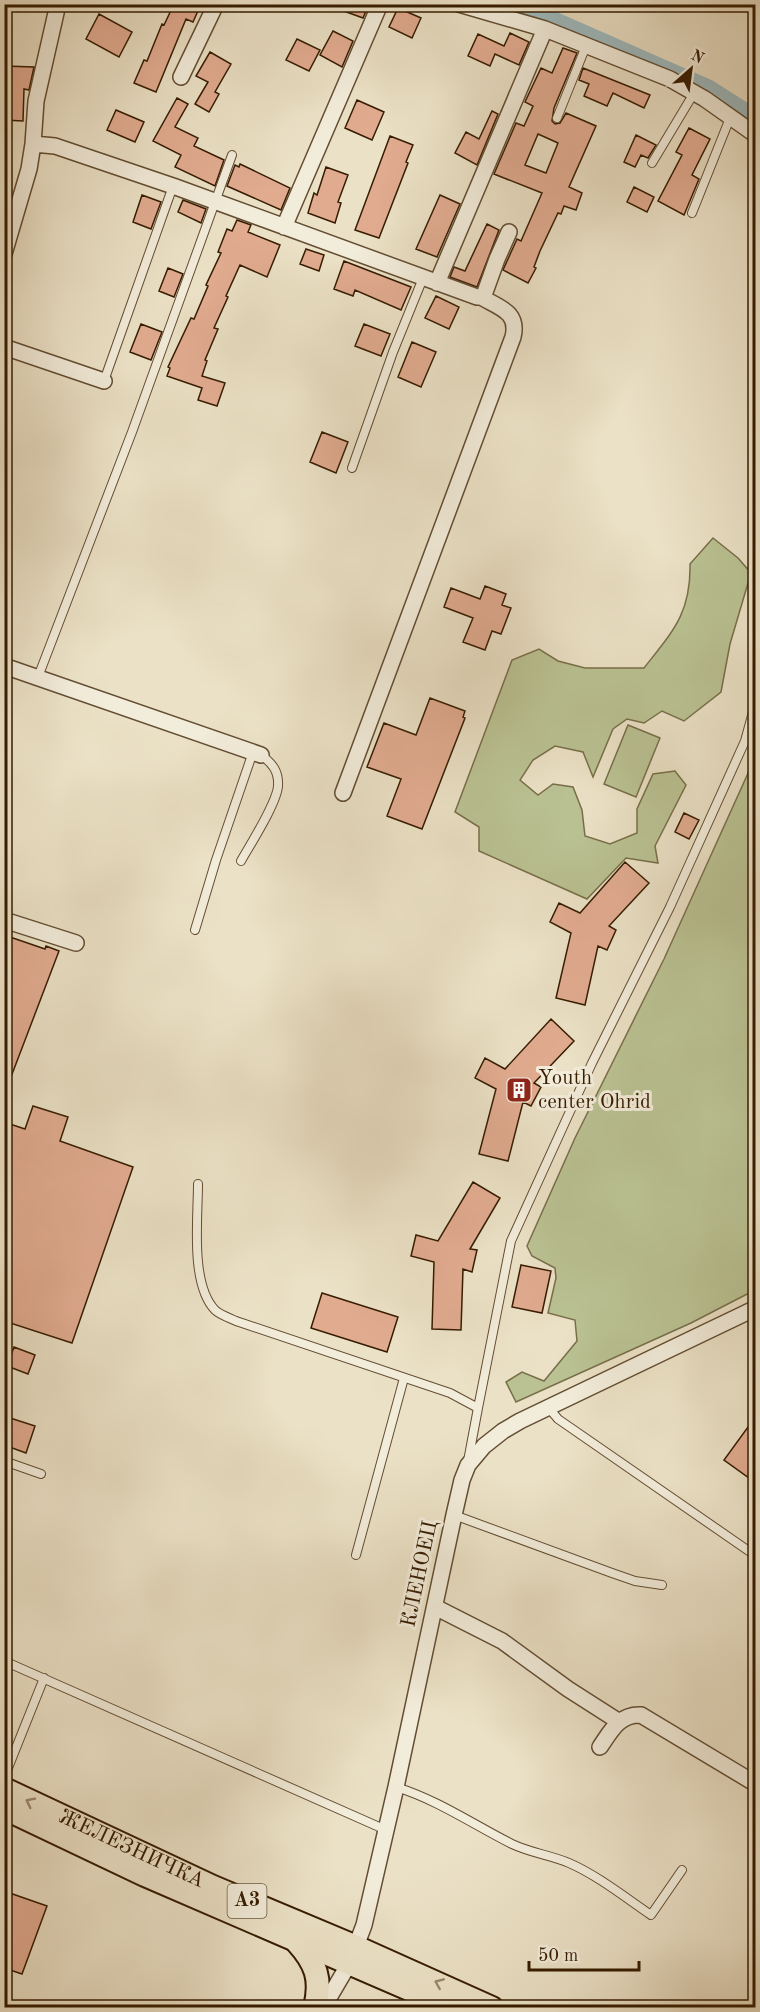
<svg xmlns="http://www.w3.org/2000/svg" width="760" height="2012" font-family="'Old Standard TT',serif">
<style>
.green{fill:#bac293;stroke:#786f4a;stroke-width:1.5}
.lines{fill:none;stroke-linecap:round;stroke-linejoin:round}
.canal{stroke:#9ebbc0;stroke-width:15}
.building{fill:#e1ab90;stroke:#361c00;stroke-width:1.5;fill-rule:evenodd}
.service-casing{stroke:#634d32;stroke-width:10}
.minor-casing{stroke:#634d32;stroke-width:18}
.primary-casing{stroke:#361c00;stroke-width:26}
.service{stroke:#f2ecda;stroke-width:8}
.minor{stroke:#f2ecda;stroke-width:15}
.primary{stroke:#ebe1c6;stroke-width:22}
.oneway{stroke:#9a886d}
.labels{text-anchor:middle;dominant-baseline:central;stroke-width:6;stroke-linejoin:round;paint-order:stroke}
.shield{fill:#f2ecda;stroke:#6e5a41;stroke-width:1.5}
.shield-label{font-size:20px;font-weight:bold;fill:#361c00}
.poi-label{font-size:21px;fill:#361c00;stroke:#f2ecda;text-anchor:start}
.street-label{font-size:21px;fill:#361c00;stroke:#f2ecda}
</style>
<rect width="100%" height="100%" fill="#ebe1c6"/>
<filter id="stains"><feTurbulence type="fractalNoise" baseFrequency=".00333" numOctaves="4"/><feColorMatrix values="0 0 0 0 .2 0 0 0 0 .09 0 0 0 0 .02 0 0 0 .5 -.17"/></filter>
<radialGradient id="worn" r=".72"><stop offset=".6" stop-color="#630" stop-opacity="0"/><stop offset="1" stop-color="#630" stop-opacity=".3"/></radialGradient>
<path class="green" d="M713 538 738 558 751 573 730 644 721 692 684 721 662 711 644 723 627 719 613 729 593 777 583 752 555 746 533 760 520 780 538 795 553 784 573 787 582 810 585 836 610 844 637 833V809L653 774 675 771 686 785 655 846 658 863 626 858 587 899 479 851V827L455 812 512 660 539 649 558 661 585 668H644C673 631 691 613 690 564Z
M628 725 660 738 636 797 604 784Z
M755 749V1290L691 1323 516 1402 506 1382 522 1372 544 1381 577 1341 575 1320 548 1313 556 1278 555 1268 532 1256 527 1246 575 1138 664 959 749 771Z"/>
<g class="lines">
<path class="canal" d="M511 4 543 14 709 87 756 117"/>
</g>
<path class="building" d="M174 4H201L193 22 186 19 156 92 134 83 144 60 147 61 162 24 164 25Z
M331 4H369L363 18 330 6Z
M398 8 421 18 412 38 389 27Z
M99 14 132 32 119 57 86 39Z
M333 31 353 41 342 67 320 55Z
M510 33 529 42 519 65 495 54 490 66 468 56 478 34 504 46Z
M297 39 320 50 309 71 286 60Z
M563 48 577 53 554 108 552 121 555 124 560 123 566 113 596 126 569 187 582 193 576 210 564 206 561 214 558 213 540 251 534 267 536 268 528 283 503 270 517 239 521 241 542 193 494 174 516 123 524 126 533 106 525 102 541 68 552 73ZM538 134 558 143 546 173 525 165Z
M210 52 231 64 215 92 219 94 209 112 195 104 208 82 196 76Z
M4 66 34 67 29 90 24 89 23 121 4 120Z
M583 68 650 95 644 108 613 93 607 106 584 96 589 84 579 80Z
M177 98 188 104 175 127 198 138 194 146 224 160 215 186 175 167 181 155 153 141Z
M357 100 384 112 372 140 345 128Z
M116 110 144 122 135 142 107 130Z
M492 111 498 114 477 165 455 153 466 132 479 139Z
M689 128 710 139 692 175 699 179 684 215 658 201 682 155 676 152Z
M636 135 656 145 648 158 641 155 635 167 624 162Z
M390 136 413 145 406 162 408 163 379 238 355 230Z
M240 164 290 188 281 210 227 186 235 165 239 167Z
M326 167 348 175 338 202 341 203 335 223 308 213 314 193 317 195Z
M634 187 654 197 647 212 627 202Z
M142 195 161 202 151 229 133 222Z
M440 195 460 204 437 257 416 249Z
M183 200 206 209 201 223 178 212Z
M237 220 251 225 248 232 280 245 267 277 240 265 226 296 228 297 214 328 218 329 205 360 207 361 202 376 225 383 217 406 198 400 202 388 167 376 170 368 168 367 191 318 194 319 208 286 206 285 221 253 218 252 227 229 232 231Z
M487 224 499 230 477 287 450 277 454 267 465 271Z
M306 249 324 255 319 271 300 264Z
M344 261 411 287 401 310 355 290 353 296 334 289Z
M168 268 183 274 174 297 159 291Z
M436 296 459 307 449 329 425 318Z
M141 324 162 332 151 360 130 352Z
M364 324 390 334 381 356 355 346Z
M412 342 436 352 421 387 398 377Z
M322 432 348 442 336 473 310 462Z
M485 586 506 594 502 605 511 608 501 634 492 631 485 650 463 642 473 618 444 607 451 588 480 599Z
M430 698 465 711 463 717 465 718 422 829 387 816 401 779 367 767 384 723 416 735Z
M684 813 699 820 689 839 675 832Z
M625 862 649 883 609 926 616 930 607 950 598 946 585 1005 556 998 571 933 550 922 559 903 580 913Z
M10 937 45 949 46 946 59 951 6 1090 4 952Z
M551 1019 574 1041 534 1083 541 1087 531 1106 523 1102 508 1161 479 1154 496 1089 475 1078 485 1058 505 1069Z
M33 1106 68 1117 60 1141 133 1167 72 1343 4 1321V1219L9 1205 4 1204V1122L25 1129Z
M473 1182 500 1198 470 1249 477 1250 472 1272 463 1269 461 1330 432 1329 434 1262 411 1256 416 1235 438 1241Z
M521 1265 551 1271 542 1313 512 1307Z
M322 1293 398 1317 387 1352 311 1328Z
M14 1347 35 1355 28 1374 7 1366Z
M4 1416 35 1426 26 1453 4 1445Z
M756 1416V1483L724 1460Z
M4 1891 47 1906 22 1974 4 1968Z"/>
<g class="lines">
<g class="service-casing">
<path id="service" d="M557 118 586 46
M652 163 694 93
M692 213 730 118
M104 381 173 186
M352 468 393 352 423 278
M38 677 132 432 232 155
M241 861C250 845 277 803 278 786 279 771 272 763 261 755
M195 930 216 860 253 752
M198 1184C198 1218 190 1284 215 1310 220 1315 230 1318 236 1321L450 1393 478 1408 468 1461
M548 1407 558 1419 756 1556
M478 1408 511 1241 592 1063 670 907 745 741 756 701
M4 1461 41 1474
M454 1515 612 1573 635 1581 662 1585
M356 1555 404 1378
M4 1661 386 1830
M4 1778 44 1678
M396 1787C438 1800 474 1825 512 1844 531 1853 550 1855 569 1863 597 1875 626 1898 651 1915L682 1870"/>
</g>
<g class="minor-casing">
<path id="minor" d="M459 4 545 29 670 79 705 99 756 135
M181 77 216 4
M33 144 55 146 173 186 477 297H481L484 295 497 259 509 232
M284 227 380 4
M4 254 29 169 33 144 36 101 58 4
M437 283 545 29
M4 347 104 381
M4 666 261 755
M343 793 513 337C519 312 500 308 481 297
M4 920 76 943
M435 1607 502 1641 568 1689 618 1721
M600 1747C611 1731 619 1714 641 1715L756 1784
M323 2008 350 1962 364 1925 396 1787 454 1515 462 1480 468 1465 484 1446 503 1431 520 1421 756 1308"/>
</g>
<g class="primary-casing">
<g id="primary">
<path id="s1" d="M4 1789 213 1887 356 1947 492 2008"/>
<path d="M4 1808 145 1875 453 2008"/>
<path d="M297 1942C316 1963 322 1979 315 2008"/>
</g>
</g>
<use href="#service" class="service"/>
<use href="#minor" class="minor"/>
<use href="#primary" class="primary"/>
</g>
<defs><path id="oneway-chevron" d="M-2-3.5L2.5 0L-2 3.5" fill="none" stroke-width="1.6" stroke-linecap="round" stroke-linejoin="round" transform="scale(1.5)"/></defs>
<g class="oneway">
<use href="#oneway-chevron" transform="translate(30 1802) rotate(-153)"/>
<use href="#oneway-chevron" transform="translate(439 1983) rotate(-157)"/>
</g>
<defs>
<g id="building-square" transform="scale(1.35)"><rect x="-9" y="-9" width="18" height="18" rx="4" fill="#8f2418" stroke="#f2ecda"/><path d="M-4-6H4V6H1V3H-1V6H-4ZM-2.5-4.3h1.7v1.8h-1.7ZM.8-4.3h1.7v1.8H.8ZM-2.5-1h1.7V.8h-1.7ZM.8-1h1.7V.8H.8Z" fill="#fff"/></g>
</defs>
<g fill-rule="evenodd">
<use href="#building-square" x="519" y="1090"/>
</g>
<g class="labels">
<rect class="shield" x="227.5" y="1884" width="39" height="34" rx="4.5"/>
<g class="shield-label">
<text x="247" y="1901">A3</text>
</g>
<g class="poi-label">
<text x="538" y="1078">Youth<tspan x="538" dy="24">center Ohrid</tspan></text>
</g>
<g class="street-label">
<text transform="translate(420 1574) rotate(-78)">КЛЕНОЕЦ</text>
<text stroke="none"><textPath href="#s1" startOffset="141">ЖЕЛЕЗНИЧКА</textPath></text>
</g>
</g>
<rect width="760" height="2012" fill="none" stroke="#ebe1c6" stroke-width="24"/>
<rect x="6" y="6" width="748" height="2000" fill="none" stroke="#361c00" stroke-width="3"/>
<rect x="12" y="12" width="736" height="1988" fill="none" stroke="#361c00" stroke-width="1.5"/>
<g transform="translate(691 69) rotate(28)" stroke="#f2ecda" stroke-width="4.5" paint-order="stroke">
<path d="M0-4.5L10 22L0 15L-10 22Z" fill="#361c00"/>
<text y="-9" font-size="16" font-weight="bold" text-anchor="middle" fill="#361c00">N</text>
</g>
<path d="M529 1961v9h110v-9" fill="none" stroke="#361c00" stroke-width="3"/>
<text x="538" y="1961" font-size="18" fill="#361c00" stroke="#f2ecda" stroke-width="4.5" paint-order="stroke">50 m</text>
<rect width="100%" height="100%" filter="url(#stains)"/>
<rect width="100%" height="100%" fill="url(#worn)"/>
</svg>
